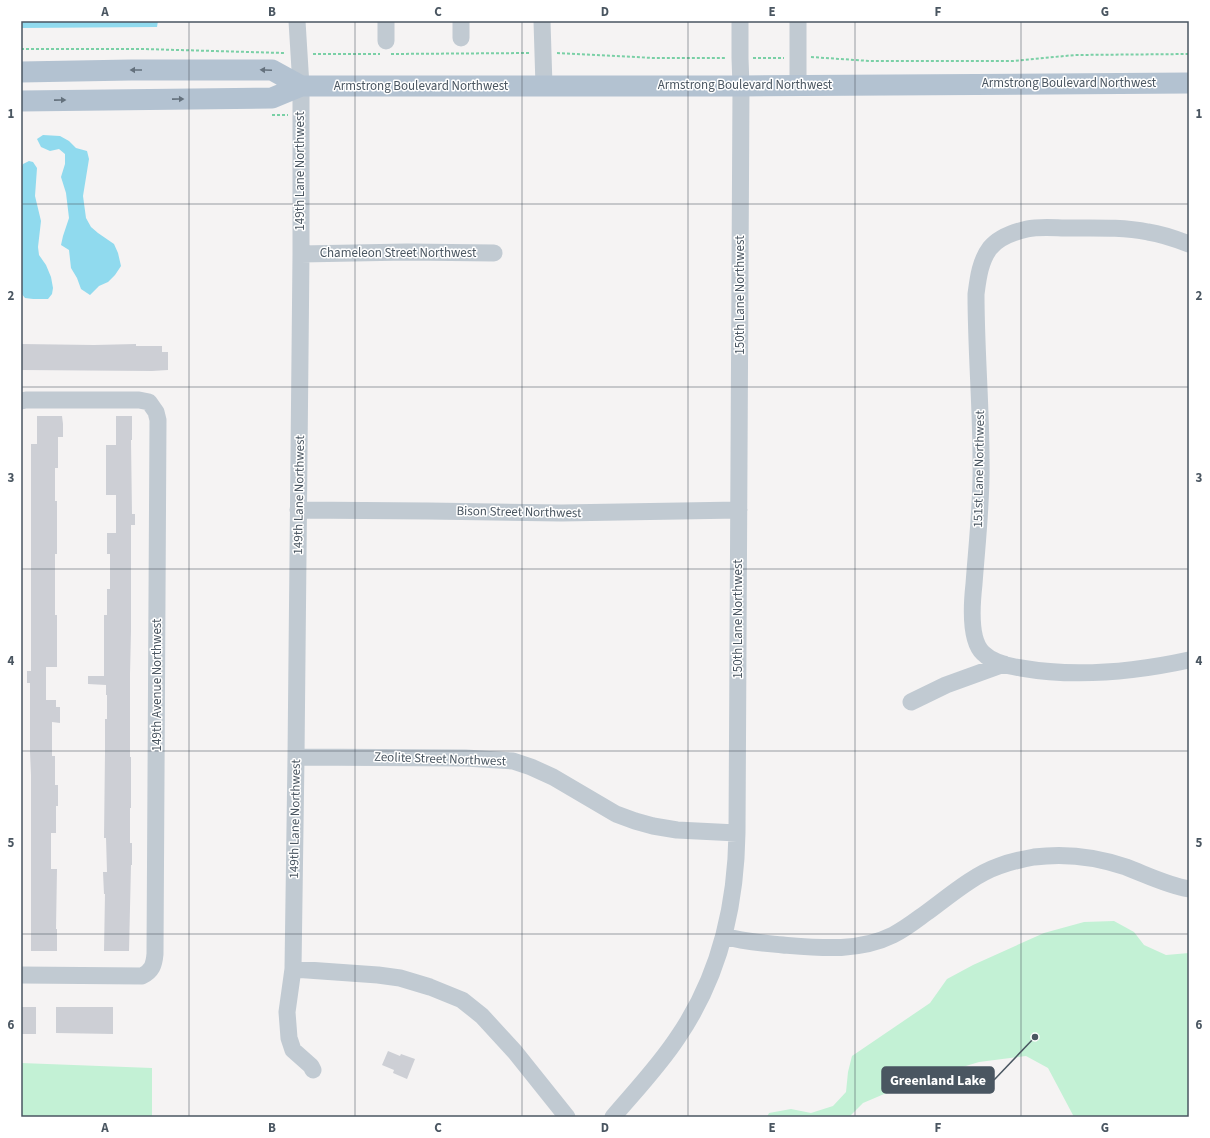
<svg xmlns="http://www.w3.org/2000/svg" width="1210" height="1138" font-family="'Source Sans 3',sans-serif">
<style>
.green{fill:#c3f1d5}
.water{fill:#90daee}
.building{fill:#cdcfd5}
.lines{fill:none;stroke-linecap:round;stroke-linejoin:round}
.path{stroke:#7ad0a6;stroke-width:2;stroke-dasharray:3 2;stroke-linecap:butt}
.minor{stroke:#c1cad2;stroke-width:17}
.major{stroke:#b3c2d1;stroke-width:21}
.oneway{fill:#64717d}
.grid{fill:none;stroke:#4a5661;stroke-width:1;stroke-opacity:0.55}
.labels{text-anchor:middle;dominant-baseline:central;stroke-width:3;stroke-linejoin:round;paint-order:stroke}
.street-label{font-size:13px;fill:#4a5661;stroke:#fff}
.leader{fill:none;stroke:#4a5661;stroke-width:1.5}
.callout-dot{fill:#4a5661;stroke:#fff;stroke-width:1.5}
.callout{fill:#4a5661;stroke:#4a5661;stroke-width:1.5}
.callout-label{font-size:14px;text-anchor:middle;font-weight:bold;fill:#fff}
.neatline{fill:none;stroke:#4a5661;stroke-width:1.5}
.grid-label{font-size:13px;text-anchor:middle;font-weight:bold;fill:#4a5661}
</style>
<rect width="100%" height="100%" fill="#f5f3f3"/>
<path class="green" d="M1114 921 1134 932 1144 945 1166 955 1189 953V1117H1074L1048 1068 1026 1056 979 1062 910 1083 863 1103 849 1117H767L769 1113 791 1109 811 1113 833 1106 846 1092 848 1072 852 1056 930 1003 947 979 973 965 1044 933 1084 922Z
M21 1063 152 1068V1117H21Z"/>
<path class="water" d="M21 21H158L157 27 21 28Z
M43 135 60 136 69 141 76 148 87 151 89 159 83 196 86 218 91 227 98 233 114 244 118 253 121 266 115 275 108 282 99 286 90 295 81 289 77 278 71 268 69 250 61 245 63 236 69 218 66 193 61 177 65 164V154L59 149 50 151 41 147 37 139Z
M29 161 33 162 37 168 35 196 41 221 38 247 39 255 46 265 51 277 53 288 52 294 48 299H33L25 298 21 293V169L23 164Z"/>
<path class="building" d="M21 344 94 345 136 344V346H162V352H168V370L152 371 21 370Z
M37 416H62L63 424V437H58V468H55V501H57V554H55V615H57V667H46V700H56V707H60V723L52 722V756H55V785H58V806H56V833H51V869H57L56 929H57V951H31V775L30 752V683H27V671H31V444H37Z
M116 416H132V440H131L132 514H135V525H131V631L130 674V757H131V808H130V843H132V865H131L129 951H104L105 894H104L103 872H107L106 838H104L105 753V719H107V695H106V685L88 684V676H104V615H107V589H110V554H107V533H116V495H106V445H116Z
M21 1007H36V1034H21Z
M56 1007H113V1034L56 1033Z
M388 1051 400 1056 401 1054 415 1059 407 1079 393 1073 394 1070 382 1065Z"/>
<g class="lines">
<path class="path" d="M21 49H143L284 53
M557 53 654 58H726
M313 54H380
M391 54 530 53
M811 57 870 61H1013L1075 55 1189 54
M753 58H784
M272 115H288"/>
<path class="minor" d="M297 21 301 86V254L296 757 293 969 287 1012 289 1038 293 1050 311 1066 313 1070
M386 21V41
M542 21 544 86
M798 21V85
M461 38V21
M1189 244C1176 239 1162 234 1148 232 1123 227 1096 228 1070 228 1056 228 1040 226 1027 229 1014 232 999 237 990 248 980 261 978 279 976 294 976 350 981 405 981 460 982 501 977 543 974 584 972 602 969 640 983 653 993 663 1008 666 1021 668 1078 678 1134 672 1189 660
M301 254 407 252 494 253
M21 401 26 400H139L149 402 156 412 158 420 155 954C154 965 152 971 142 976L21 975
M298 510 429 511 561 513 739 510
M911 702 946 685 1004 664
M296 757 465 758 513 761 531 767 553 777 616 814 635 821 653 826 677 830 737 833
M724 936C744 942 763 943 783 945 820 948 859 952 893 935 905 929 915 921 926 913 948 897 973 875 999 866 1010 862 1023 859 1034 857 1065 853 1097 857 1126 867 1147 875 1167 885 1189 889
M293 969 378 975 400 978 430 987 462 1000 482 1016 515 1052 567 1117
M613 1117C635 1091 659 1066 678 1037 719 977 736 905 737 833L741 86 740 58V21"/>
<path class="major" d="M21 72 131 70H272L301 86
M21 101 272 98 301 86H741L1189 83"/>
</g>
<defs><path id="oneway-solid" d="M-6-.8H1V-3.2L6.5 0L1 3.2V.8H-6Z"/></defs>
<g class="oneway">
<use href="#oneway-solid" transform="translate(136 70) rotate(180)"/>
<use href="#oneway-solid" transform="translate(266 70) rotate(-178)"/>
<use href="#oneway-solid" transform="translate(178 99) rotate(-1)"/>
<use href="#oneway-solid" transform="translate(60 100) rotate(-1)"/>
</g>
<path class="grid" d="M189 21V1117M355 21V1117M522 21V1117M688 21V1117M855 21V1117M1021 21V1117M21 204H1189M21 387H1189M21 569H1189M21 751H1189M21 934H1189"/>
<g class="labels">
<g class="street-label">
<text x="1069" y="83">Armstrong Boulevard Northwest</text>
<text x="745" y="85">Armstrong Boulevard Northwest</text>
<text x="421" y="86">Armstrong Boulevard Northwest</text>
<text transform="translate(300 171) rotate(-90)">149th Lane Northwest</text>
<text x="398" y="253">Chameleon Street Northwest</text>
<text transform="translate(740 295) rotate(-90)">150th Lane Northwest</text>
<text transform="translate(979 469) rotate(-89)">151st Lane Northwest</text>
<text transform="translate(299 495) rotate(-89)">149th Lane Northwest</text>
<text transform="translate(519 512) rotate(1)">Bison Street Northwest</text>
<text transform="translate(738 619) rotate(-90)">150th Lane Northwest</text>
<text transform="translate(157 685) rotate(-90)">149th Avenue Northwest</text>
<text transform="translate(440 759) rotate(2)">Zeolite Street Northwest</text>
<text transform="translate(295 819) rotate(-89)">149th Lane Northwest</text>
</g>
</g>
<path class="leader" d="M1035 1037L994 1080"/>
<circle class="callout-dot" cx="1035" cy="1037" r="4"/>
<rect class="callout" x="882" y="1067" width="112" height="26" rx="4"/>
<g class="callout-label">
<text x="938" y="1085">Greenland Lake</text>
</g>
<rect width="1210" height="1138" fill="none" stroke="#ffffff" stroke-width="44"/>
<rect x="22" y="22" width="1166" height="1094" class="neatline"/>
<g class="grid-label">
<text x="105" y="16">A</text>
<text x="272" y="16">B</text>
<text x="438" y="16">C</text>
<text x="605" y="16">D</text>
<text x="772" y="16">E</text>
<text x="938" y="16">F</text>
<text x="1105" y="16">G</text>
<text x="11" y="118">1</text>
<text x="1199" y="118">1</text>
<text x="11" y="300">2</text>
<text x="1199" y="300">2</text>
<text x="11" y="482">3</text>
<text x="1199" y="482">3</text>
<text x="11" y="665">4</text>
<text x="1199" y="665">4</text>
<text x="11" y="847">5</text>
<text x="1199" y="847">5</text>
<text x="11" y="1029">6</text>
<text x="1199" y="1029">6</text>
<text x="105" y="1132">A</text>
<text x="272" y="1132">B</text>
<text x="438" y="1132">C</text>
<text x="605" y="1132">D</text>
<text x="772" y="1132">E</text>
<text x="938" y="1132">F</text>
<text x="1105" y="1132">G</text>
</g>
</svg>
